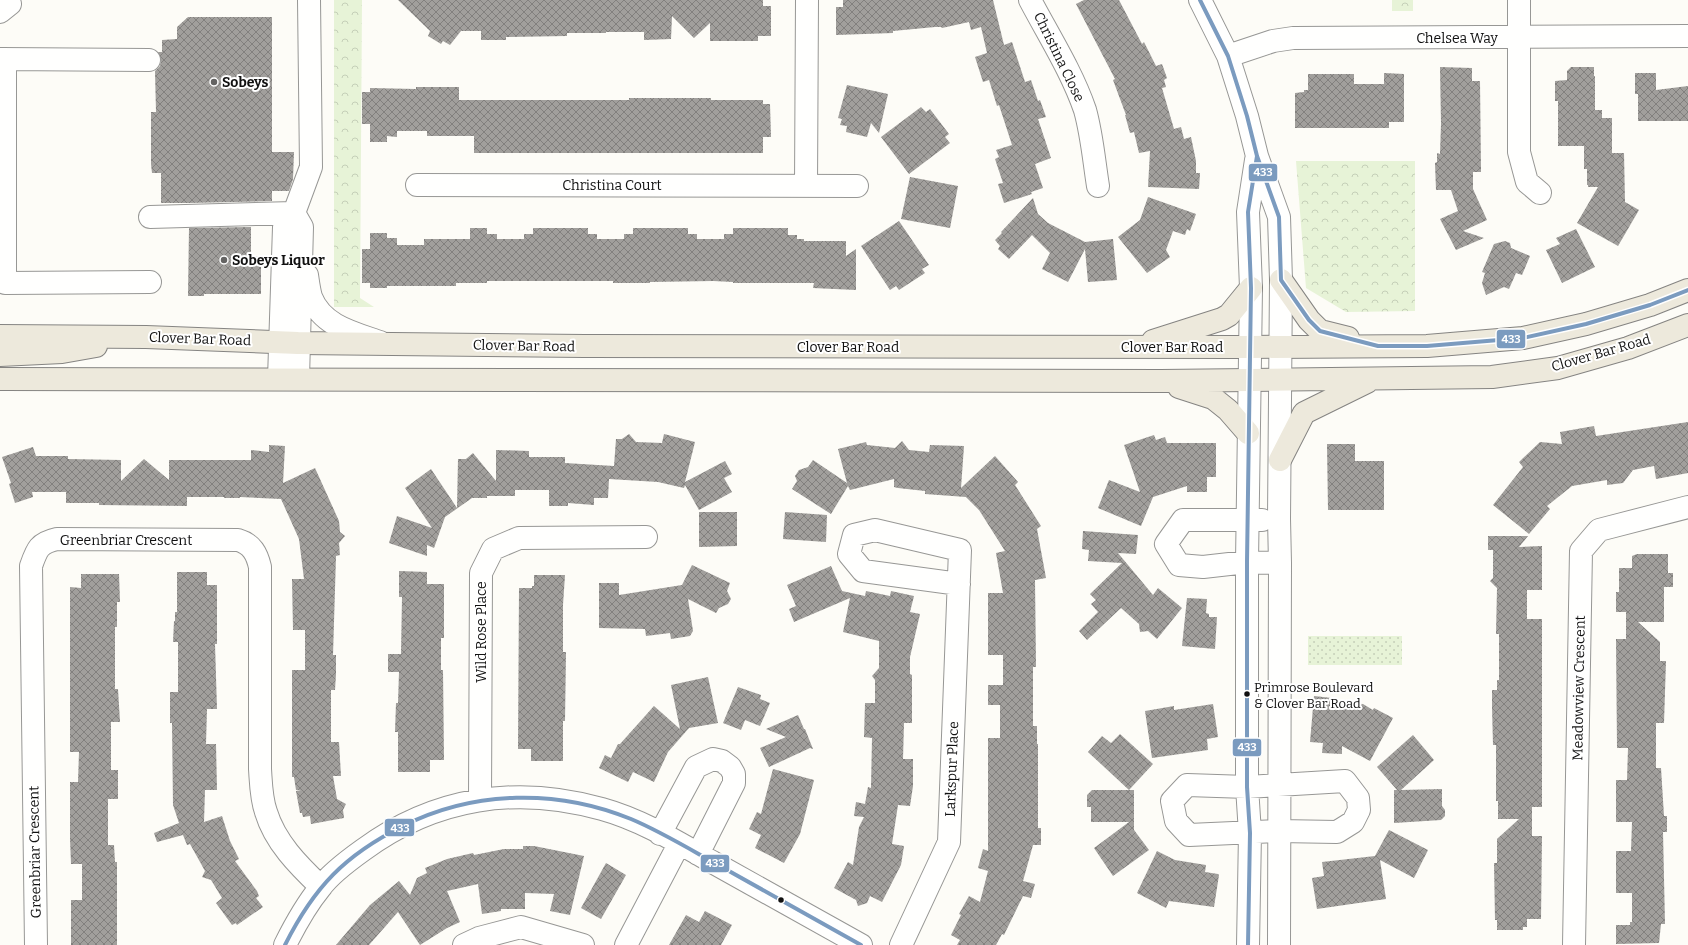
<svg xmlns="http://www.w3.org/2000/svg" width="1688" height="945" font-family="Bitter,serif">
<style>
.park{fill:url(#park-crowns)}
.garden{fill:url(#garden-dots)}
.building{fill:url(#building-cross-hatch)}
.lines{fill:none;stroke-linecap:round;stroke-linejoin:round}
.minor-casing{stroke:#979795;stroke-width:24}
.major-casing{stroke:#858482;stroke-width:24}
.minor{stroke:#fffffe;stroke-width:22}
.major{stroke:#ede9dc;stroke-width:22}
.bus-1-casing{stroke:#fff;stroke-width:7}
.bus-1{stroke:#7b9bbf;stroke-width:4}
.poi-dot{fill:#646362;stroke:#fff;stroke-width:1.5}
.bus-dot{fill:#111;stroke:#fff;stroke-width:1.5}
.labels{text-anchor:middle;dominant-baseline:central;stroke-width:4;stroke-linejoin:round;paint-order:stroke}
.bus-label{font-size:13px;fill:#111;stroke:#fff;text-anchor:start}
.street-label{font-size:14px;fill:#111;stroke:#fff}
.poi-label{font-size:14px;font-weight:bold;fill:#111;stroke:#fff;text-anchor:start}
.line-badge{stroke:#fff;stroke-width:1.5}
.badge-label{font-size:11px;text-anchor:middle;font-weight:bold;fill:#fff}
</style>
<defs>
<pattern id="park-crowns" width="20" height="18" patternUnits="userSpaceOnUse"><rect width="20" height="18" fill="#e7f3d7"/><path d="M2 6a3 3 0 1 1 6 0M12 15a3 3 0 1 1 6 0" fill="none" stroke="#c5cfb8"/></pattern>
<pattern id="garden-dots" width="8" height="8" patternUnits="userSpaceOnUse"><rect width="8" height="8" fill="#e7f3d7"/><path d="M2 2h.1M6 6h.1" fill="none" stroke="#c5cfb8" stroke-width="1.8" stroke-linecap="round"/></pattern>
<pattern id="building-cross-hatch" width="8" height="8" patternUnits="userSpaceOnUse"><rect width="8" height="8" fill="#a19f9c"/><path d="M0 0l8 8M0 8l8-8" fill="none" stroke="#82807e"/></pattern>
</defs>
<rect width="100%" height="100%" fill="#fdfcf7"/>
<path class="park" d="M334 0H362L360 298 374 307H334Z
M1392 0H1413V11H1392Z
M1296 161H1415V311L1346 312 1306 288Z"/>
<path class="garden" d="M1308 636H1402V665H1308Z"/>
<path class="building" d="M398 0H763V6H771V36H758V41H710V23L694 38 672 16 671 39 644 40V32H606V33H567V36L506 37V40H481V31H461L450 45 443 41 441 44 428 36 430 31Z
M843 0H993L1004 45 1012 42 1025 82 1031 80 1038 101 1040 100 1046 117 1038 119 1051 158 1035 164 1043 188 1031 192 1032 194 1004 203 998 184 1003 183 995 159 999 157 996 150 1012 145 999 105 997 106 989 80 983 82 975 57 987 53 981 27 971 30 969 22 942 28 941 27H935L893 31V33L836 35V7H843Z
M1084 0H1119L1142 44 1144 42 1156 66 1162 64 1167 78 1164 80 1166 87 1162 88 1174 129 1181 127 1184 139 1191 137 1196 161V173H1200L1199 189 1148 187 1150 151 1139 153 1134 132 1130 133 1125 115H1126L1113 80 1115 79 1076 4Z
M188 17H272V152H294L293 179 289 191H272V201L189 203H161V173H152L151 164V112H156L155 71 160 66 161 60 158 52H162V40L177 39V27Z
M1440 67 1472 68V81H1480L1481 172H1473V189L1487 220 1463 231 1484 238 1456 250 1440 219 1458 211 1451 190H1436L1435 163 1437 162V153L1440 154 1441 124Z
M1571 67H1594V76H1595V110H1602V118H1612V153H1624L1625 202 1639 210 1618 246 1577 223 1598 187H1588V185H1587V169H1584V146H1558V101H1555V81L1567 80V71Z
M1384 73 1404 74V122H1389V128H1295V93L1304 92V90H1308V74H1354V84H1384Z
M1635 73H1656V90L1688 86V121H1638V94H1635Z
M847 85 888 94 879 133 871 123 867 137 846 132 847 126 840 125 842 119 838 118Z
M416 87H459V100H629V98H711V100H763V104H770L771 137H763V153H474V136H427V131H397V137L387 136V142H370V124H362V92H370V88L416 89Z
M921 107 926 112 930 109 949 134 945 137 950 143 909 174 881 137Z
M910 177 958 186 950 228 901 219Z
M1148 197 1196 214 1190 231 1187 229 1185 235 1173 231 1166 250 1170 257 1147 273 1118 237 1140 220Z
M1033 198 1038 214 1048 223 1085 242 1113 239 1117 280 1088 282 1085 249 1068 282 1042 269 1050 253 1032 235 1009 259 998 249 1000 246 995 240 1002 233 1001 232Z
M899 221 929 265 922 269 925 273 899 290 896 286 890 290 861 246Z
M251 227V256H261V294H204V296H188L189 228Z
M470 228H487V234H497V239H524V234H533V228H588V234H597V239H624V234H633V228H688V234H697V239H724V234H733V228H788V235H797V239H804V241H846V256L856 249V290L813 288 814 283H733V282L713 281 650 282V283H613V281H487V283H456V286H387V288H370V283H362V249H370V233H387V238H397V245H424V239H470Z
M1576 229 1595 267 1562 283 1546 250 1560 244 1556 238Z
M1505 241 1510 243 1511 248 1530 256 1522 275 1516 273 1509 289 1504 287 1486 295 1482 283 1485 273 1482 272 1494 244Z
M1688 422V473L1656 479 1654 466 1633 470 1623 483 1607 485V480L1572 486 1547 506 1550 509 1529 534 1493 505 1523 467 1519 462 1540 442 1562 444 1560 432 1594 426 1596 436Z
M629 434 636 442 662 443 664 434 695 442 685 482 725 461 732 474 724 478 732 492 699 510 685 485 684 488 658 482 609 479 608 498H594V505L568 503V506H549V490H515V496H487V498H472L445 517 434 548 427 545V556L389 543 397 516 432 528 405 488 431 469 457 508 458 459H466L473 453 496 481V450L529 451V457H565V463L614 466 616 439H622Z
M1154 435 1156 440 1165 437 1167 443H1216V477H1207V492H1187V486L1153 497 1141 526 1098 508 1109 480 1140 492 1124 445Z
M902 441 909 450 929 452 930 445 964 446 961 488 995 456 1018 482 1015 485 1041 526 1037 529 1046 578 1035 580 1036 667H1033V726H1037V744H1038V828H1041V845H1033L1023 881 1035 884 1031 898 1023 896 1004 935 1002 934 996 945H957L960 940 951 935 961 915 959 914 969 896 980 902 988 871 978 868 983 849 988 851V738H1000V705H988V685H1003V655H988V593H1003L996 553 1005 551 979 510 966 497 925 494V491L898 488 894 487V479L850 490 848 486 831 514 792 489 797 481 795 476 799 470 808 467 813 460 847 483 838 449 866 442 867 445 895 448Z
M1327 444H1355V461H1384V510H1328Z
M269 445 285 446 283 483 315 468 339 521 340 532 345 536 339 543 340 555 336 556 333 655H336V674L335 690H331V742H339L341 776H333L337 799 346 804 343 810 344 818 311 824 310 816 303 817 302 813H300L296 791 301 790H296L294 777H292V670H305V630H293L292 579H304L299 539 281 499 240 497V498H224V497H187V506L99 505V503H66V492H32L33 497 15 503 9 484 11 483 2 457 33 447 36 456H68V459L121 460V481L144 459 169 480V460H251V450L269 452Z
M699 512H737V546L699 547Z
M785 512 827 515 826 542 783 539Z
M1083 531 1138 535 1136 554 1118 553 1153 595 1158 588 1182 608 1157 639 1148 631 1140 632 1139 624 1121 608 1087 640 1079 631 1098 612 1091 604 1096 600 1090 594 1122 563 1088 561 1089 550 1082 549Z
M1488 536H1528L1519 547 1542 546V590H1527V619H1542V807H1532V836H1542L1541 919H1527V927H1523V930H1497V920H1495L1494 863H1497V839L1519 819H1498V801H1496V745H1493L1492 707V690H1497V680H1499V634H1496L1497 588 1490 581 1493 578V550H1488Z
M1637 554H1668V573H1673V587H1664V622H1638L1660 642V661H1666L1664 723H1656V768H1661L1664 816H1667V832H1663L1665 924H1661L1659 943 1616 944V925H1630V922H1632V893H1616V851H1631L1632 822H1616V780H1627L1628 748H1617L1616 639H1626V612H1616V592H1619V568H1632V556Z
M692 565 730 583 727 591 731 599 728 604 719 608 716 613 688 599 693 631 690 636 671 639 670 633 646 636 645 629 599 628V583H619V595L682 585Z
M831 566 842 591 865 596 866 591 890 596 891 591 914 596 910 612 920 614 910 657V674L912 675V723H904L903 759H913V786L910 806 898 805 892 844 904 846 901 865 882 902 870 896 867 903 858 906 856 900 834 888 848 862 853 865 859 827 864 817 854 816 856 802 865 804 868 787 871 788 872 738 864 737 865 703H875V680L872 676 879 668V641L843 632 850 598 794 622 789 609 796 606 787 585Z
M399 571 427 572V584H444V638H441V670H443L444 760H430V772H398V732H395L396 703H398L399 672H388V654H401L402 597H399Z
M177 572H207V585H217V644H215L217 709H207L206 744H216L217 790H205L204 822 222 816 230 841 239 859 235 861 257 891 259 896 256 898 263 907 237 925 236 923 232 925 216 903 222 898 211 880 202 877 205 871 190 844 187 845 183 835 157 842 154 833 179 823 173 805 172 723H170V692H178V642H173L174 621H175V612H177Z
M81 574H119L120 602H117V627H115V689H118L120 722H111V770H118V799H108V845H114L115 862H117V945H71V900H82V864H71L70 839V782H78L79 752H70V587L81 588Z
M534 575H565L563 605V652H566L565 721H563V761H531V749H518L519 588H532V586H534Z
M1187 598 1207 599 1206 613 1209 614V617H1217L1215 649 1182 646Z
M708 677 718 723 689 728 668 752 654 782 633 772 628 782 599 768 605 755 611 758 618 744H620L654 706 680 729 671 685Z
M738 687 761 695 760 699 770 703 760 726 745 720 741 730 723 723Z
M1314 696 1332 698 1331 702 1363 704 1373 710 1374 708 1393 718 1370 761 1342 746V754L1322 753 1323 743 1310 742Z
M1213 704 1218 737 1207 739 1208 750 1152 758 1145 711 1174 706V710Z
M798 715 804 729H805L813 749 810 748 769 767 760 748 786 737 766 729Z
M1120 734 1153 764 1129 790H1134V830L1149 850 1113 876 1094 848 1129 822H1091V807H1087V795L1092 790H1129L1088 752 1102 736 1111 743Z
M1413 735 1434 760 1401 790 1442 789V806L1445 810V816L1441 820 1394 823V790H1397L1377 767Z
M773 769 814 780 800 834 784 863 755 848 761 835 749 829 757 812 761 814Z
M1389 830 1428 850 1414 878 1380 860 1386 899 1317 909 1312 878 1324 876 1322 862 1375 856Z
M523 846H534L584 856 570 915 550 911 554 894 525 893V909H501V911L482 914 478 884 447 891 460 922 447 928 420 945 398 912 369 945H336L370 905 399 881 410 895 417 878 427 873 425 868 447 859 473 853 474 855 504 849H523Z
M1157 851 1175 860 1206 865 1205 872 1218 874 1219 875 1214 907 1169 901 1166 908 1137 893Z
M606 863 626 875 601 919 581 908Z
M705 911 732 925 721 945H669L686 915 699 922Z"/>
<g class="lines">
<g class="minor-casing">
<path id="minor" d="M1030 0C1049 36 1072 72 1085 110 1092 135 1094 161 1098 186
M1200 0 1228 56 1247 116 1257 156 1279 217 1281 280 1279 519 1280 563 1279 945
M1519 0V152L1527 182 1540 193
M0 12 10 4
M1228 56 1273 41 1293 38 1688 36
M0 59 149 60
M5 59V283L150 282
M417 185 857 186
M806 186 807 0
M294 213 302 227 298 379
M150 217 294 213
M307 275C308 282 309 290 311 297 322 326 354 333 380 342
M279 379 284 227 294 213 311 167 309 0
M1262 520H1183L1166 544 1179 565 1203 567 1247 562 1280 563
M1345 781 1358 798 1359 810 1353 822 1337 832 1279 831 1189 835 1176 821 1172 801 1187 785 1247 787Z
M480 800 481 573 493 549 519 538 646 537
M660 834 696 767 713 759 722 761 730 767 734 774V783L698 854
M36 945 31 566C37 549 39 543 57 539L238 540C252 544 257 554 260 567V769C261 783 261 798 266 812 275 842 298 865 321 887
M285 945C295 925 306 905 320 888 330 874 349 860 363 850 435 797 517 785 602 809 642 820 679 843 714 863 763 890 812 918 861 945
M464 945 479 938 521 927 583 945
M626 945 679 844
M901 945 949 842 960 550 875 530 854 535 849 554 863 571 959 584
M1248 945 1250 833 1247 787V562L1251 288 1248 212 1256 160
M1574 945 1581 551 1599 530 1688 507"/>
</g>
<g class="major-casing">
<path id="major" d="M1281 280 1309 320 1320 331 1348 338
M0 336 146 337 298 343 585 346 1249 347 1427 346 1523 338 1586 324 1650 305 1688 290
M1153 341 1222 319 1229 315 1251 288
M0 355 62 352 96 346
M0 379 1161 381 1492 377 1558 368 1628 348 1688 325
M1179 387 1213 398 1228 410 1248 433
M1280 460 1304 413 1367 382"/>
</g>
<use href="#minor" class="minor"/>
<use href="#major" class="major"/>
<g class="bus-1-casing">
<path id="bus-1" d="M1200 0 1228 56 1247 116 1257 156 1279 217 1281 280 1309 320 1320 331 1378 346H1427L1523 338 1586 324 1650 305 1688 290
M285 945C314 887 345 855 403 826 474 790 558 789 631 819 662 832 691 850 720 866 767 892 814 919 861 945
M1248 945 1250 833 1247 787V562L1251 288 1248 212 1257 156"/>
</g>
<use href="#bus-1" class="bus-1"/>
</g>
<g class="poi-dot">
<circle cx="214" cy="82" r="4"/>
<circle cx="224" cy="260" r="4"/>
</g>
<g class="bus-dot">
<circle cx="1247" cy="694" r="3.5"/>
<circle cx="781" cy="900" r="3.5"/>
</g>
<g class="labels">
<g class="bus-label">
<text x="1254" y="687">Primrose Boulevard<tspan x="1254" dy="16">&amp; Clover Bar Road</tspan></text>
</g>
<g class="street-label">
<text x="1457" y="38">Chelsea Way</text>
<text transform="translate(1059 57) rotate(64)">Christina Close</text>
<text x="612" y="185">Christina Court</text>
<text transform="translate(200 339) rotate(2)">Clover Bar Road</text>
<text transform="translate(524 346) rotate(1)">Clover Bar Road</text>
<text x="848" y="347">Clover Bar Road</text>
<text x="1172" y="347">Clover Bar Road</text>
<text transform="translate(1601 353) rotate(-16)">Clover Bar Road</text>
<text x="126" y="540">Greenbriar Crescent</text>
<text transform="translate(481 632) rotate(-90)">Wild Rose Place</text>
<text transform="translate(1579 688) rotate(-89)">Meadowview Crescent</text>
<text transform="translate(952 769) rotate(-88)">Larkspur Place</text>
<text transform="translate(35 852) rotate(-91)">Greenbriar Crescent</text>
</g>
<g class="poi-label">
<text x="222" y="82">Sobeys</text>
<text x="232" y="260">Sobeys Liquor</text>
</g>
</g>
<g class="line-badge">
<rect x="1248" y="163" width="30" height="19" rx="4" fill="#7b9bbf"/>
<rect x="1496" y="329" width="30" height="20" rx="4" fill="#7b9bbf"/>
<rect x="1232" y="738" width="30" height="19" rx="4" fill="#7b9bbf"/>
<rect x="384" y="818" width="31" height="19" rx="4" fill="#7b9bbf"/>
<rect x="700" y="854" width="30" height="19" rx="4" fill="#7b9bbf"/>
</g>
<g class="badge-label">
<text x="1263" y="176">433</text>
<text x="1511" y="343">433</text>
<text x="1247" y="751">433</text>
<text x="400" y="832">433</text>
<text x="715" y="867">433</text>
</g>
</svg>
